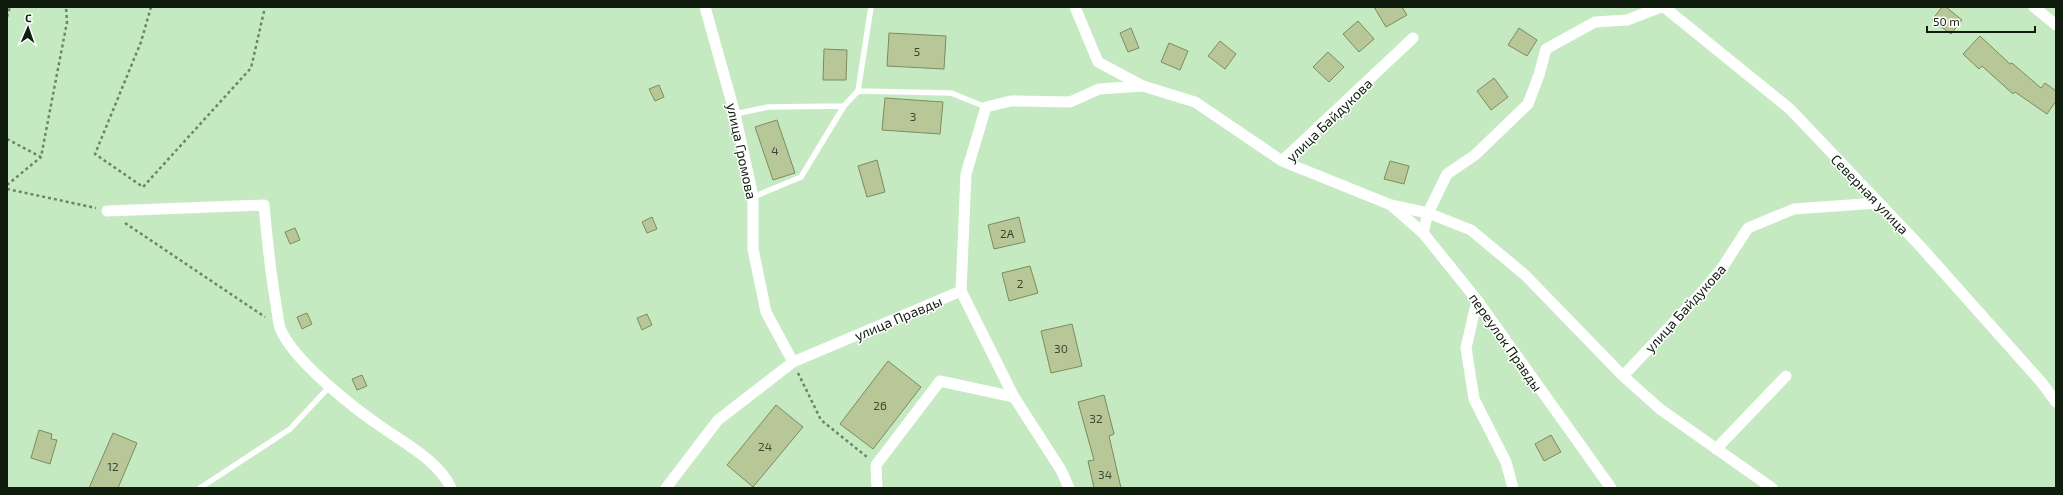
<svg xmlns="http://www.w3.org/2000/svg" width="2063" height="495" font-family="'Exo 2',sans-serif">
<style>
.building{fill:#b8c797;stroke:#7d8b5e}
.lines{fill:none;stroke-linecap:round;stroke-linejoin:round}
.path{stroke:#6c8569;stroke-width:2.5;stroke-dasharray:3 3;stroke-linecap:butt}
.service{stroke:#fff;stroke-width:5.5}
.minor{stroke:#fff;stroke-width:11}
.labels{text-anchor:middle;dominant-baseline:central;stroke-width:3;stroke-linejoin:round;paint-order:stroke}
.number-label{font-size:12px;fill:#3a4830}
.street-label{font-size:14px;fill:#101d0e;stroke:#fff}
</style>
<rect width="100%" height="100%" fill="#c5eac1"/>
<path class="building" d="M1374 7H1402L1407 15 1386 27Z
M1942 7H1946L1962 20 1951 34 1932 20Z
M1358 21 1374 39 1359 52 1343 34Z
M1131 28 1139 48 1128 52 1120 33Z
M1519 28 1537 40 1527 56 1508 45Z
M889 33 946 36 944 69 887 66Z
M1980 36 2010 64 2012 63 2041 88 2045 83 2056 91V101L2047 114 2015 92 2013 94 1982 66 1979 69 1963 54Z
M1220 41 1236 54 1225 69 1208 56Z
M1169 43 1188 51 1180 70 1161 62Z
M824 49 847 50 846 80H823Z
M1328 52 1344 67 1329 82 1313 67Z
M1494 78 1508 97 1491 110 1477 91Z
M659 85 664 97 655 101 649 89Z
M885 98 943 102 940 134 882 130Z
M777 120 795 173 773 180 755 127Z
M877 160 885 192 867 197 858 166Z
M1390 161 1409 166 1404 184 1384 179Z
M652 217 657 229 647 233 642 222Z
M1019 217 1025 242 994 249 988 225Z
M295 228 300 240 290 244 285 232Z
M1030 266 1038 293 1009 301 1002 273Z
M307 313 312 324 302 329 297 317Z
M647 314 652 325 642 330 637 318Z
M1072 324 1082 366 1051 373 1041 331Z
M888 361 921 387 873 449 840 424Z
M362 375 367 386 357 390 352 379Z
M1104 395 1114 434 1109 436 1121 488H1094L1088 461 1094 460 1078 402Z
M776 405 803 427 753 487 727 465Z
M39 430 52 434 51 439 57 440 50 464 31 458Z
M113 433 137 443 118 488H89Z
M1551 435 1561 452 1544 461 1535 444Z"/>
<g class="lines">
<path class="path" d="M151 7 141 42 95 154 143 187 251 68 265 7
M7 17 10 7
M7 139 41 157 67 22 66 7
M7 185 41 157
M7 189 96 208
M125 223 265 317
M798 373 821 420 867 457"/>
<path class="service" d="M858 91 951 93 986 107
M735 114 768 107 844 106 858 91 871 7
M753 197 801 177 844 106
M200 488 290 429 330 386"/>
<path class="minor" d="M705 7 735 114 753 197V249L766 312 793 362
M1664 7 1790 109 1920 246 2042 383 2056 402
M2034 7 2056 25
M1143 86 1195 102 1282 161 1391 205 1428 213 1471 230 1525 275 1623 376 1660 409 1772 488
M1282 161 1413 38
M1391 205 1423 233 1477 300 1611 488
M107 211 264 205C267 238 270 271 276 304 277 311 278 320 280 328 293 361 356 410 386 430 409 446 439 462 451 488
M1423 233 1428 213 1447 174 1475 155 1528 104 1539 75 1546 49 1595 22 1627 20 1661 7
M1477 300 1466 348 1474 399 1506 462 1513 488
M1623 376 1702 292 1722 268 1748 228 1794 209 1877 203
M1716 449 1786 376
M666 488 718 420 793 362 961 291
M877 488 876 465 940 381 1014 397
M1069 488 1061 470 1014 397 961 291 966 174 986 107 1011 101 1070 102 1099 89 1143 86 1098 62 1075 7"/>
</g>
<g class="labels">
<g class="number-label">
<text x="917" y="51">5</text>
<text x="913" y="116">3</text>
<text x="775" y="150">4</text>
<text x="1007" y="233">2А</text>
<text x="1020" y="283">2</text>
<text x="1061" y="348">30</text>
<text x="880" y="405">26</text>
<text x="1096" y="418">32</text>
<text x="765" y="446">24</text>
<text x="113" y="466">12</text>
<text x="1105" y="474">34</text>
</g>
<g class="street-label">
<text transform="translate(1329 120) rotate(-44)">улица Байдукова</text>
<text transform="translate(742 151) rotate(78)">улица Громова</text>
<text transform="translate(1870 194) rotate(46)">Северная улица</text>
<text transform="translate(1685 308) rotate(-48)">улица Байдукова</text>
<text transform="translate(898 318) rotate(-23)">улица Правды</text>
<text transform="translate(1506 342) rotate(55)">переулок Правды</text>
</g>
</g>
<rect width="2063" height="495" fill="none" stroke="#101d0e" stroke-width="16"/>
<g transform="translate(28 28) rotate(2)" stroke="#ffffff" stroke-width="3" paint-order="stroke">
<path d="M0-3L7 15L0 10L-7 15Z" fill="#101d0e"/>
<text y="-6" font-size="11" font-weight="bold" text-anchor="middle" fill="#101d0e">С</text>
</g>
<path d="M1927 26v6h108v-6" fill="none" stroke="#101d0e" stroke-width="2"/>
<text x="1933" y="26" font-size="12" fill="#101d0e" stroke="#ffffff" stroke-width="3" paint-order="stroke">50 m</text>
</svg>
